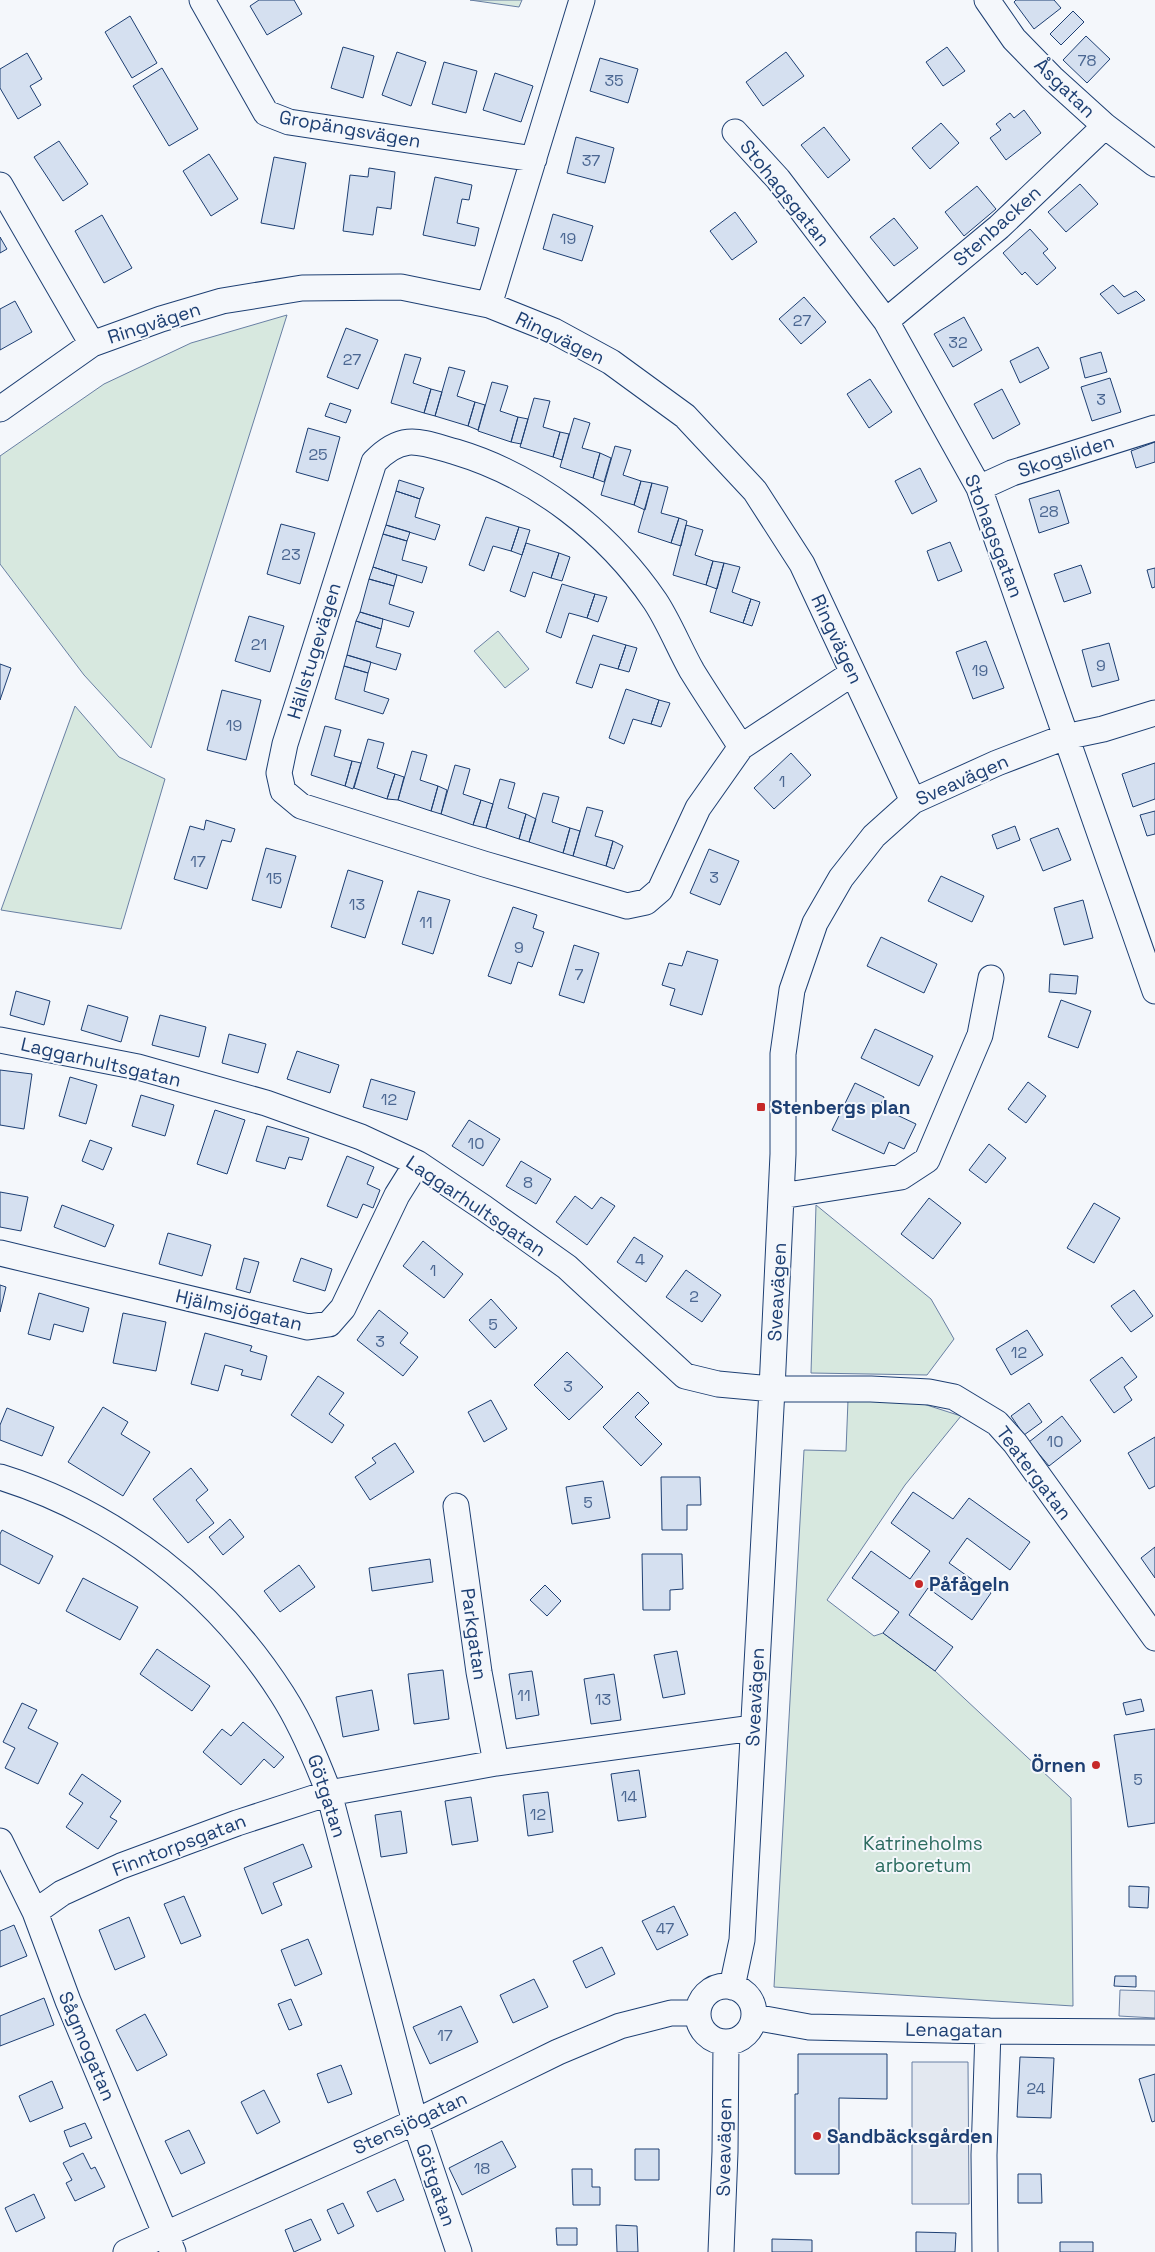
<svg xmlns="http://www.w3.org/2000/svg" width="1155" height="2252" font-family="'Space Grotesk',sans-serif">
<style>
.green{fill:#d7e8df;stroke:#687fa3}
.parking{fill:#e3e8f0;stroke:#687fa3}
.building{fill:#d5e0f0;stroke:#1d3f73}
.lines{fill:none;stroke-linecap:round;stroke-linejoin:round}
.minor-casing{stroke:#1d3f73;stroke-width:27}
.minor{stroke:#f4f7fb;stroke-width:25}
.poi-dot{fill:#c62828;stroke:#f4f7fb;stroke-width:2}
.labels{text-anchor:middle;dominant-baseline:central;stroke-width:4;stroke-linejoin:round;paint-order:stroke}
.number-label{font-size:16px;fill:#4b6792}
.street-label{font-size:19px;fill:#1d3f73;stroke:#f4f7fb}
.poi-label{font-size:19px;font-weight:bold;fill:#1d3f73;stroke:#f4f7fb;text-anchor:start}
.park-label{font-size:19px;fill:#2c6c60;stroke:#f4f7fb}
</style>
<rect width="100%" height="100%" fill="#f4f7fb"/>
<path class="green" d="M470 0H522L519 7Z
M287 315 151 748 84 675 0 564V456L104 384 191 343Z
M498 631 529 669 505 688 474 651Z
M75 706 119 757 165 779 121 929 1 910Z
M816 1205 931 1299 954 1339 927 1375 811 1373Z
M848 1400H911L961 1416 905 1485 827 1600 874 1636 883 1633 935 1671 1071 1798 1073 2006 774 1987 804 1450 846 1451Z"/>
<path class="parking" d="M1120 1990 1155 1991V2018L1119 2016Z
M912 2062H968L969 2204H912Z"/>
<path class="building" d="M259 0H294L302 14 267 35 250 6Z
M1016 0H1054L1061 8 1034 29 1014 2Z
M1073 11 1084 22 1061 45 1050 34Z
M130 16 157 63 132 78 105 32Z
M1086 36 1110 59 1087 83 1063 60Z
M343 47 374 56 363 98 331 88Z
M947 47 965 71 943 86 926 62Z
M397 52 426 62 411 106 382 95Z
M786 52 804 76 763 106 746 82Z
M27 53 42 79 30 86 41 105 18 119 0 88V69Z
M600 58 638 69 628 103 590 91Z
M444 62 477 71 466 113 432 104Z
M162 68 198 129 169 146 133 86Z
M495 73 533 86 521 122 483 110Z
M1024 110 1041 133 1006 160 990 138 1001 130 996 124 1010 113 1014 118Z
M941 123 959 143 930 169 912 148Z
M824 127 850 160 828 178 801 145Z
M576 137 614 148 605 183 567 173Z
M59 141 88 184 63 201 34 157Z
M209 154 238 199 211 216 183 171Z
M274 157 306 163 294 229 261 223Z
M369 168 395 172 391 209 377 207 373 235 343 231 350 175 368 177Z
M435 177 472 185 469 200 462 199 457 223 479 228 475 246 423 235Z
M1080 184 1098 204 1066 232 1048 212Z
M977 186 996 209 964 236 945 212Z
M735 212 757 242 732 260 710 231Z
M553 214 593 226 582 261 543 249Z
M102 215 132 268 104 283 75 231Z
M894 218 918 248 894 266 870 237Z
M1030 229 1048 249 1043 253 1056 268 1037 285 1025 272 1022 275 1003 253Z
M0 237 7 249 0 253Z
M1113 285 1124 297 1136 291 1145 300 1118 314 1100 294Z
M804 297 826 322 801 344 779 319Z
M15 301 32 332 0 350V309Z
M964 317 982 350 953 367 934 334Z
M346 328 378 340 358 389 327 377Z
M1038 347 1049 368 1020 383 1010 361Z
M1101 352 1107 372 1085 378 1080 358Z
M405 354 421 358 413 383 431 389 424 413 391 403Z
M449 367 465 371 457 396 475 402 468 426 435 416Z
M1110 378 1121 412 1092 421 1081 387Z
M870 379 892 412 869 428 847 394Z
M492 382 508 386 500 411 518 417 511 442 478 431Z
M431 389 442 392 435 416 424 413Z
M1002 389 1020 424 993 439 974 404Z
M534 398 550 401 543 427 560 432 553 457 520 447Z
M475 402 485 405 478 430 468 426Z
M330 403 351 410 346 423 325 416Z
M518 417 528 419 521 444 511 442Z
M574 418 590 423 582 448 600 453 593 478 560 467Z
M308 428 340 437 328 481 296 472Z
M560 432 569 434 562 460 553 457Z
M1155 442V462L1136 468 1131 451Z
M615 446 631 450 623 475 641 481 634 505 601 495Z
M600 453 611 458 604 482 593 478Z
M920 468 937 501 912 514 895 481Z
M399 480 424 488 420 499 396 491Z
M641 481 652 483 645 510 634 505Z
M652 483 668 487 661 513 679 518 671 543 638 532Z
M1059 490 1069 523 1039 533 1029 499Z
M396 491 420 499 415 517 440 525 435 540 386 525Z
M486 517 519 527 511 551 493 546 484 571 469 565Z
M679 518 687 521 681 546 671 543Z
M281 524 315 533 300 584 267 574Z
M386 525 410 532 407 541 383 534Z
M686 525 703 530 695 555 713 561 706 585 673 575Z
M519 527 530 530 522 555 511 551Z
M383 534 407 541 402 560 427 567 422 583 373 567Z
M950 542 962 571 938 581 927 551Z
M526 543 559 553 551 578 533 572 525 597 510 591Z
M559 553 570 557 562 581 551 578Z
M713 561 724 563 717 589 706 585Z
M724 563 740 567 732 592 751 599 743 623 710 612Z
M1081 565 1091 593 1064 602 1054 574Z
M373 567 397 575 394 586 369 579Z
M1155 568V587L1152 588 1147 570Z
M369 579 394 586 389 604 414 612 409 627 360 612Z
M562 584 595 594 587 618 569 613 561 638 546 632Z
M595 594 607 597 598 622 587 618Z
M751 599 760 602 752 626 743 623Z
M360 612 383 619 381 629 356 621Z
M249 616 284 626 270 672 235 661Z
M356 621 381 629 376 647 401 654 396 670 347 655Z
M593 635 626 645 618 669 600 664 592 688 576 683Z
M986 641 1004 688 973 699 956 652Z
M1109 643 1119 680 1092 687 1082 650Z
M626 645 637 648 629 672 618 669Z
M347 655 371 662 368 673 344 666Z
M0 664 11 668 0 700Z
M344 666 368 673 364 691 389 699 383 714 335 699Z
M626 689 659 700 651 724 633 719 624 744 609 738Z
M222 690 261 700 246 760 207 750Z
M659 700 670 703 661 727 651 724Z
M325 726 341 730 334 756 352 761 345 786 311 775Z
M368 739 384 743 377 768 395 774 387 799 354 788Z
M412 751 427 755 420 780 438 786 431 811 398 800Z
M791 753 811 775 774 809 754 788Z
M352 761 361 763 353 789 345 786Z
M1155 763V799L1133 807 1122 774Z
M455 765 470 769 463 794 481 800 473 825 441 814Z
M395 774 404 777 398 800 387 799Z
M500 779 515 783 508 808 526 814 519 839 486 828Z
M438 786 447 790 441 814 431 811Z
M543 793 559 797 552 822 570 828 563 853 529 842Z
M481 800 493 804 486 828 473 825Z
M587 807 603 811 595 836 613 841 606 866 573 856Z
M1155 811V834L1147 836 1140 815Z
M526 814 536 819 529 842 519 839Z
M206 820 235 829 231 842 222 840 207 889 174 879 190 826 204 830Z
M1015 826 1020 840 997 849 992 835Z
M570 828 580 831 573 856 563 853Z
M1058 828 1071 860 1043 871 1030 839Z
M613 841 623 846 614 869 606 866Z
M266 848 296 856 281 908 252 900Z
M709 849 739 861 720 905 690 893Z
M348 870 383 881 365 938 331 927Z
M941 876 984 896 972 922 928 901Z
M418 891 450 900 433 954 402 944Z
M1083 900 1093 938 1064 945 1054 908Z
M513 907 537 915 533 928 544 932 532 967 518 962 511 984 488 976Z
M881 937 937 964 924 993 867 966Z
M574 945 599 953 584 1003 559 995Z
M687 951 718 960 702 1015 670 1005 675 989 662 985 669 963 682 966Z
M1050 974 1078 976 1076 994 1049 992Z
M16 991 50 1001 44 1025 10 1015Z
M1061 1000 1091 1011 1078 1048 1048 1037Z
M88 1005 128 1017 121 1042 81 1030Z
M160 1015 206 1027 199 1057 152 1045Z
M875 1029 933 1056 919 1086 861 1058Z
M229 1034 266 1044 258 1073 222 1063Z
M297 1051 339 1065 330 1093 287 1079Z
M0 1070 32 1074 24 1129 0 1125Z
M70 1077 97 1085 86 1124 59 1116Z
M371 1079 415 1092 407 1120 363 1107Z
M1028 1082 1046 1096 1026 1123 1008 1109Z
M855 1083 884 1097 880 1107 916 1124 904 1149 889 1142 884 1154 832 1130Z
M141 1095 174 1105 165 1136 132 1126Z
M215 1110 245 1120 227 1174 197 1164Z
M469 1120 500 1139 483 1166 452 1146Z
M267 1126 309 1138 302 1160 289 1157 285 1169 256 1161Z
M90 1140 112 1148 103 1170 82 1161Z
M989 1144 1006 1158 986 1183 969 1170Z
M347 1156 374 1167 367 1184 380 1190 373 1208 363 1204 357 1218 327 1206Z
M521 1161 551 1179 536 1204 506 1186Z
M0 1192 28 1197 21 1231 0 1227Z
M575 1196 592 1209 601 1197 615 1206 587 1245 556 1222Z
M929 1198 961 1223 933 1259 901 1234Z
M1094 1203 1120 1218 1094 1263 1067 1248Z
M62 1205 114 1225 105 1247 54 1227Z
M168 1233 211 1245 202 1276 159 1264Z
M634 1237 663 1256 646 1282 617 1262Z
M423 1241 463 1274 444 1298 403 1266Z
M244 1258 259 1262 250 1293 236 1289Z
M301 1258 332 1269 325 1291 293 1281Z
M686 1270 721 1295 702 1322 666 1297Z
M0 1285 6 1287 0 1312Z
M1134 1290 1153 1316 1131 1332 1111 1306Z
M39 1293 89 1308 83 1332 54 1324 50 1340 28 1334Z
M491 1299 517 1328 495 1348 469 1320Z
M379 1310 408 1333 400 1343 418 1357 403 1376 357 1340Z
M123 1313 166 1322 156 1371 113 1363Z
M1027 1330 1043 1355 1011 1375 996 1349Z
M205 1333 252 1346 250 1351 267 1356 261 1380 241 1375 243 1370 225 1365 218 1391 191 1384Z
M567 1352 603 1387 569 1420 534 1385Z
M1122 1357 1137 1377 1124 1387 1132 1400 1114 1413 1090 1380Z
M318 1376 344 1393 329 1414 344 1425 332 1443 291 1415Z
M638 1392 649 1403 635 1417 662 1444 641 1466 603 1427Z
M491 1400 507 1429 484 1442 468 1412Z
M1029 1403 1042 1422 1024 1435 1011 1416Z
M103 1407 128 1422 121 1434 150 1452 123 1496 68 1462Z
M7 1408 54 1427 42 1456 0 1440V1425Z
M1062 1416 1081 1441 1049 1466 1029 1442Z
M1155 1437V1486L1149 1489 1128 1453Z
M395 1443 414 1472 370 1500 355 1477 376 1463 372 1458Z
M191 1468 208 1490 196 1500 214 1523 188 1543 153 1499Z
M661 1477H700L701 1505H687V1530H662Z
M603 1481 610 1518 572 1524 566 1487Z
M913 1492 953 1519 969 1498 1030 1542 1010 1570 967 1538 949 1563 991 1593 972 1620 928 1588 909 1615 953 1647 935 1671 883 1633 899 1612 852 1578 871 1551 910 1579 930 1551 891 1523Z
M230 1519 244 1537 223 1555 209 1537Z
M2 1530 53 1556 39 1584 0 1564V1534Z
M1155 1547V1578L1141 1558Z
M642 1554H682L683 1589 670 1590V1610H643Z
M430 1559 433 1582 372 1591 369 1568Z
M299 1565 315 1587 280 1612 264 1591Z
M83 1578 138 1607 120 1640 66 1611Z
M545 1585 561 1601 547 1616 530 1600Z
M157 1649 210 1686 192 1711 140 1674Z
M677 1651 685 1694 663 1698 654 1655Z
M443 1670 449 1719 414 1724 408 1674Z
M532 1671 539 1715 516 1719 509 1674Z
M614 1674 621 1720 591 1724 584 1679Z
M372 1690 379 1730 343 1737 336 1697Z
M1141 1699 1144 1711 1126 1715 1123 1703Z
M22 1703 37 1710 28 1728 58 1743 38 1784 5 1768 15 1748 3 1742Z
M243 1722 284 1757 274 1768 264 1759 241 1785 203 1752 222 1729 231 1736Z
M1155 1729V1823L1128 1827 1114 1735Z
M639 1770 646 1817 618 1821 611 1774Z
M82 1774 121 1801 110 1817 117 1821 98 1849 66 1827 83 1803 69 1794Z
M548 1792 553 1832 528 1836 523 1795Z
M471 1797 478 1841 452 1845 445 1801Z
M401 1811 407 1853 381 1857 375 1815Z
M303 1844 312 1867 273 1883 282 1905 262 1914 244 1868Z
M1129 1886 1149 1887 1148 1908 1129 1907Z
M184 1896 201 1936 181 1944 164 1904Z
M674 1906 688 1935 657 1950 642 1921Z
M129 1917 145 1957 115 1970 99 1930Z
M14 1925 27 1956 0 1967V1931Z
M308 1939 322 1974 295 1986 281 1950Z
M602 1947 615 1974 586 1988 573 1961Z
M1115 1976H1136V1987L1114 1986Z
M534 1979 548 2007 513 2023 500 1995Z
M44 1998 54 2025 0 2046V2016Z
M291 1999 302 2025 289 2030 278 2004Z
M461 2006 478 2042 430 2064 413 2027Z
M145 2014 167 2055 137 2071 116 2030Z
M798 2054H887V2099L839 2098V2174H795V2094H798Z
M1020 2057 1054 2058 1051 2118 1017 2117Z
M341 2065 352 2094 328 2103 317 2074Z
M1155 2074V2121L1152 2122 1139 2079Z
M52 2081 63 2108 30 2122 19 2096Z
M264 2090 280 2122 257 2134 241 2102Z
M85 2123 92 2138 70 2147 64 2131Z
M189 2130 205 2163 181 2174 165 2141Z
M502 2141 516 2167 462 2195 449 2168Z
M635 2149H659V2180H635Z
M83 2153 91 2169 95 2167 105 2187 75 2201 66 2183 72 2180 63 2163Z
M572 2169H592V2187H600V2205H573Z
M1018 2174H1041L1042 2203H1018Z
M395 2179 404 2200 377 2212 367 2192Z
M34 2194 45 2218 16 2232 5 2208Z
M343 2203 354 2226 338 2234 327 2210Z
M311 2219 321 2240 294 2252 285 2230Z
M616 2225 637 2226 638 2252H617Z
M556 2228H577V2245H557Z
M916 2232 956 2233 955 2252H916Z
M772 2239 812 2240V2252H772Z
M1060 2242H1093V2252H1060Z"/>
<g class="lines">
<g class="minor-casing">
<path id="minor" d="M202 0 266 113 289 122 534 159
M987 0 1014 39 1052 78 1105 126 1155 164
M735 132 778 179 886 321 979 488 1155 991
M0 185 92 344
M489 305 582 0
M886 321 999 227 1105 126
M0 409 92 344 161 319 222 301 302 288 401 287 489 305 554 331 611 362 685 416 755 491 802 564 913 801
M979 488 1012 473 1155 428
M741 747C725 722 708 697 692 671 679 648 669 622 655 601 608 532 536 476 456 452 420 442 403 432 374 462L285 744 279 773 283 791 301 806 484 864 627 906 646 902 660 890 698 808 741 747 853 673
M0 1040 138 1067 266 1103 361 1137 417 1163 484 1208 567 1267 685 1376 718 1384 772 1389H871L929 1392 954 1397 997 1423 1015 1443 1155 1638
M781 1196 901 1177 927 1160 980 1035 991 978
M0 1253 308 1327 329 1324 343 1308 397 1195 417 1163
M0 1477C116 1513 217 1592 282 1694 302 1725 316 1759 329 1793L415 2122 459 2252
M456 1506 479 1672 496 1763
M0 1841 35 1912 68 2001 173 2252
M35 1912 62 1893 121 1866 237 1823 329 1793 496 1763 753 1728
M698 2014a28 28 0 1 1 56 0a28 28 0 1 1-56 0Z
M732 1987 742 1940 772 1389 783 1154V1054L792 990 815 923 841 878 874 836 913 801 997 763 1065 737 1103 729 1155 713
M754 2017 809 2027 988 2031 1155 2032
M126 2252 415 2122 558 2052 620 2026 671 2013H698
M721 2252 725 2152 726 2043
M985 2252 984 2155 988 2031"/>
</g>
<use href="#minor" class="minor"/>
</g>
<g class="poi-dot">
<rect x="756" y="1102" width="10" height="10" rx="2.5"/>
<circle cx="919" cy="1584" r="5"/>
<circle cx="1096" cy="1765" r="5"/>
<circle cx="817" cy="2136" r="5"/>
</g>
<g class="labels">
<g class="number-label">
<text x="1087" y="60">78</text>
<text x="614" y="80">35</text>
<text x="591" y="160">37</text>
<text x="568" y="238">19</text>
<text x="802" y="320">27</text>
<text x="958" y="342">32</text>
<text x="352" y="359">27</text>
<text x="1101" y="399">3</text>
<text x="318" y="454">25</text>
<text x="1049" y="511">28</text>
<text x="291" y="554">23</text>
<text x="259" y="644">21</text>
<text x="1101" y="665">9</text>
<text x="980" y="670">19</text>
<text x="234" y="725">19</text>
<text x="782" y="781">1</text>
<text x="198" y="861">17</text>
<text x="714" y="877">3</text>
<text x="274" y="878">15</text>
<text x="357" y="904">13</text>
<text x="426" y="922">11</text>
<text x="519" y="947">9</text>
<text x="579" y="974">7</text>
<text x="389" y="1099">12</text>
<text x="476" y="1143">10</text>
<text x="528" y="1182">8</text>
<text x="640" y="1259">4</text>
<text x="433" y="1270">1</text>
<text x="694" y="1296">2</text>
<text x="493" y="1324">5</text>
<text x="380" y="1341">3</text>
<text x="1019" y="1352">12</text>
<text x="568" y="1386">3</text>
<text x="1055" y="1441">10</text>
<text x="588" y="1502">5</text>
<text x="524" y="1695">11</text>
<text x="603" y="1699">13</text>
<text x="1138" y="1779">5</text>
<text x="629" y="1796">14</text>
<text x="538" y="1814">12</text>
<text x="665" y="1928">47</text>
<text x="445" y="2035">17</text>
<text x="1036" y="2088">24</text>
<text x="482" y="2168">18</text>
</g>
<g class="street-label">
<text transform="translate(1065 88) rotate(44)">Åsgatan</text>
<text transform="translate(350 129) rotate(10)">Gropängsvägen</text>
<text transform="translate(785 193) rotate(51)">Stohagsgatan</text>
<text transform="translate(997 226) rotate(-42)">Stenbacken</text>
<text transform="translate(154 323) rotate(-18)">Ringvägen</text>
<text transform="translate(560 338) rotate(26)">Ringvägen</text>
<text transform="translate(1066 456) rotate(-18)">Skogsliden</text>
<text transform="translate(994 536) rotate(69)">Stohagsgatan</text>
<text transform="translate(837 639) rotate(65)">Ringvägen</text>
<text transform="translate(314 651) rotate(-73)">Hällstugevägen</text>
<text transform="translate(962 780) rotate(-24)">Sveavägen</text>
<text transform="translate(101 1062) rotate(13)">Laggarhultsgatan</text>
<text transform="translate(476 1206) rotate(34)">Laggarhultsgatan</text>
<text transform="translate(777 1292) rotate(-87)">Sveavägen</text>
<text transform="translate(239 1310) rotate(13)">Hjälmsjögatan</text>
<text transform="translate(1034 1473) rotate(53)">Teatergatan</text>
<text transform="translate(474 1634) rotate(82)">Parkgatan</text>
<text transform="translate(755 1697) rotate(-87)">Sveavägen</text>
<text transform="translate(327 1796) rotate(72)">Götgatan</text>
<text transform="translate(179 1845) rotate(-21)">Finntorpsgatan</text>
<text transform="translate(954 2030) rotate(1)">Lenagatan</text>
<text transform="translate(87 2046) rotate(67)">Sågmogatan</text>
<text transform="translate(410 2123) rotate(-25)">Stensjögatan</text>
<text transform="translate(724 2147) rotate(-89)">Sveavägen</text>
<text transform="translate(436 2185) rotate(71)">Götgatan</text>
</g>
<g class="poi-label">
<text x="771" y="1107">Stenbergs plan</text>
<text x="929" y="1584">Påfågeln</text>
<text x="1086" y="1765" text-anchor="end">Örnen</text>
<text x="827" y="2136">Sandbäcksgården</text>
</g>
<g class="park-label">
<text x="923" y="1843">Katrineholms<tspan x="923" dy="22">arboretum</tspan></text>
</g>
</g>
</svg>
